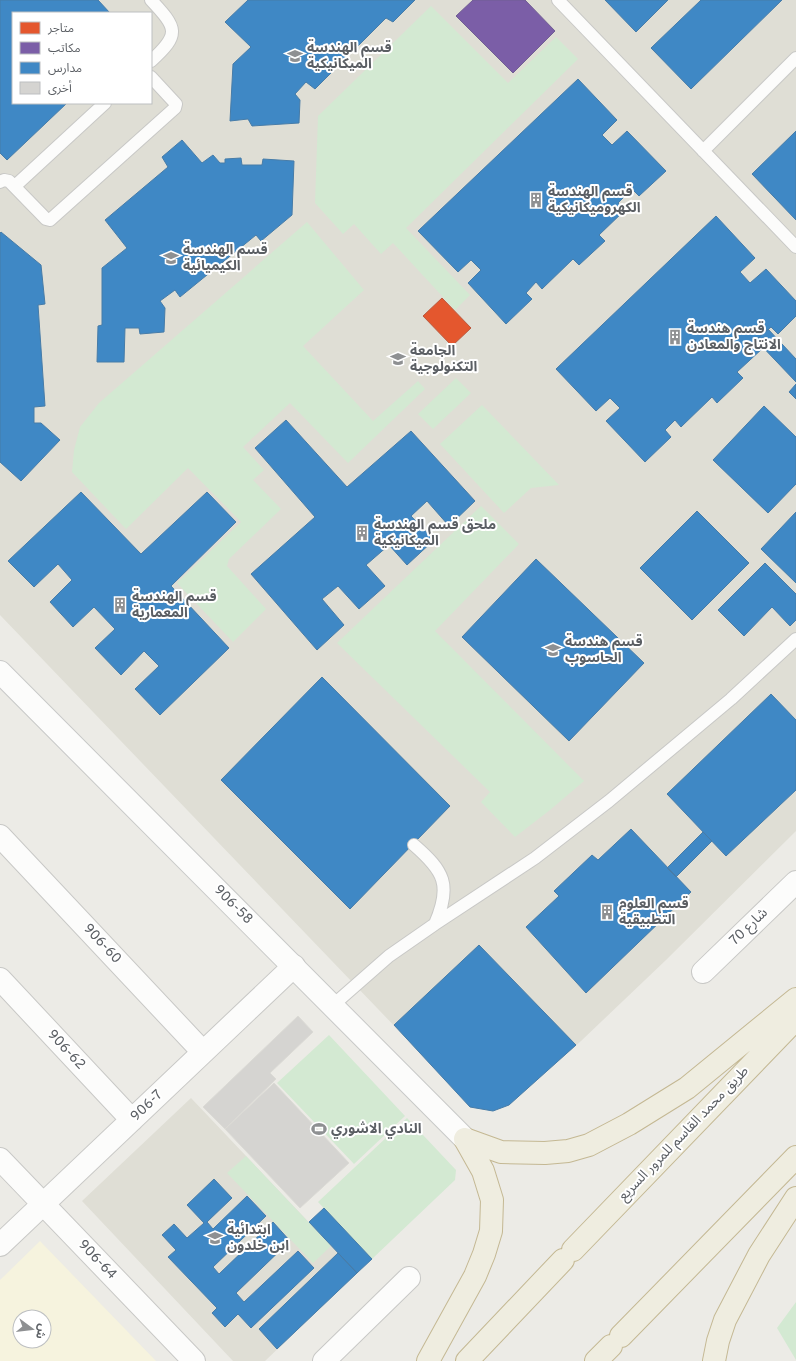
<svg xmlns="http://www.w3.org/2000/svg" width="796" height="1361" font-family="Overpass,'Noto Sans Arabic',sans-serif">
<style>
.commercial{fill:#f6f3de;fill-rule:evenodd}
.education{fill:#dfded5;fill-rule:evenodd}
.green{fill:#d3e9d2}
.shops{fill:#e4572e;stroke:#bb593e}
.offices{fill:#7b5ea7;stroke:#715e93}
.schools{fill:#3f88c5;stroke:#477ca8}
.building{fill:#d5d4d1;stroke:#dbdad5}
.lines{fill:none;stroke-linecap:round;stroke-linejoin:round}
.lane-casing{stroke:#c8c8c6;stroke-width:14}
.street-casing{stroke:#c8c8c6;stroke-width:24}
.secondary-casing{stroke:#c8c9c8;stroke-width:24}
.highway-casing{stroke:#c4b893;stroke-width:24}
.lane{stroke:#fcfcfb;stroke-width:12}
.street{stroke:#fcfcfb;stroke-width:22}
.secondary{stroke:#fcfcfb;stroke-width:22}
.highway{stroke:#efede0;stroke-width:22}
.labels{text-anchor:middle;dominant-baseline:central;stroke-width:4;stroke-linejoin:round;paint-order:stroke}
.poi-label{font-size:14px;font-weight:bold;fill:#5b5f64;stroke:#fff;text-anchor:start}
.street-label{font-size:14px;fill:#5b5f64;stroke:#fff}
</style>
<rect width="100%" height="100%" fill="#ecebe6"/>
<path class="commercial" d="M40 1241 156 1361H0V1280ZM20 1317H44V1341H20Z"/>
<path class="education" d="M0 0H796V831L666 960 581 1041 509 1105 493 1111 473 1108 0 615ZM13 13H151V103H13Z
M191 1098 357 1273 265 1361H233L82 1201Z"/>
<path class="green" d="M431 6 508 83 556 37 578 59 406 228 470 295 455 310 393 243 381 254 354 224 343 234 315 203 318 116Z
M307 222 364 290 303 346 373 421 418 381 425 389 348 463 290 403 243 447 264 470 253 480 281 509 229 559 227 566 266 609 233 642 177 583 241 522 188 468 126 529 72 472 74 450 80 427 99 403Z
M456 378 471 393 433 429 418 414Z
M482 405 559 485 531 488 504 513 440 444Z
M481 506 519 544 435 631 584 781 550 810 515 837 481 802 490 792 337 643Z
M329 1035 405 1116 354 1164 277 1083Z
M407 1118 456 1170 455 1180 372 1259 318 1202Z
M246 1156 331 1246 313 1263 227 1173Z
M796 1302V1360L777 1328Z"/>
<path class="shops" d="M442 298 471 328 452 346 423 316Z"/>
<path class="offices" d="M473 0H525L555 31 513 73 456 16Z"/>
<path class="schools" d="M0 0H98L110 13H13V103H67L7 160 0 153Z
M248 0H415L393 22 386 18 315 89 306 82 295 94 300 100 299 123 252 126 248 119 230 121 233 64 251 47 225 22Z
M605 0H668L636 32Z
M701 0H782L691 89 651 48Z
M578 79 617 120 602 135 612 145 627 131 666 171 639 196 632 189 618 203 625 210 599 235 605 241 579 265 573 259 542 289 536 282 526 293 532 299 506 324 468 283 481 270 471 260 458 272 418 231Z
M796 131V220L752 174Z
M182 140 202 163 213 155 220 163H225V159L241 158 242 165H262L263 159 294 161 292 215 261 241 256 235 180 297 175 290 160 301 165 308 164 332 140 334 139 328H125L124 362H97L98 326 102 325V268L127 248 105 220 168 167 162 157Z
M716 216 755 258 740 272 750 283 766 269 796 301V316L778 334 771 327 756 340 763 348 737 372 743 378 717 403 712 397 681 427 675 420 665 430 671 437 645 462 606 421 620 408 610 398 596 411 556 369Z
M1 232 41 265 45 304 38 305 45 406 34 407V423H41L60 440 21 481 0 462V233Z
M768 329 796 359V382L756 340Z
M796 384V399L789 392Z
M764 406 796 437V484L768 513 713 460Z
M286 420 347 487 411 431 475 501 449 526 427 501 411 516 434 540 407 565 389 545 366 565 385 586 359 609 338 586 322 599 344 625 317 650 251 574 315 517 255 448Z
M81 492 141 554 207 492 236 522 171 586 229 648 160 715 135 689 159 666 144 651 121 675 95 648 115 629 94 607 73 627 50 602 72 580 58 564 34 587 8 561Z
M697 511 749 563 692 620 640 568Z
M796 512V583L761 549Z
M536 559 644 663 569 741 462 637Z
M765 563 796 594V620L790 626 772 607 744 636 718 610Z
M322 677 450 806 350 909 221 780Z
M771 694 796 720V790L726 856 667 794Z
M631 829 691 892 586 993 526 927 559 896 554 891 592 855 598 860Z
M703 832 712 841 676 877 667 868Z
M479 945 576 1045 509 1105 493 1111 470 1107 394 1025Z
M214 1179 232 1198 207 1222 213 1229 247 1196 266 1216 213 1267 219 1274 273 1222 290 1241 236 1293 244 1302 298 1251 314 1268 251 1328 238 1314 225 1327 212 1313 217 1308 168 1257 176 1250 162 1235 174 1224 187 1238 204 1223 187 1205Z
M324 1208 372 1259 357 1273 309 1222Z
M338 1253 357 1273 277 1349 259 1329Z"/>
<path class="building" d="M298 1016 313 1032 270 1073 276 1079 225 1129 203 1107Z
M274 1083 349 1163 300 1208 225 1129Z"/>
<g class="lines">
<g class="lane-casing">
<path id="lane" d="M558 0 796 247
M151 61C181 34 177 28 151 0
M703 151 796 58
M0 182 4 180 9 181 46 219 50 220 175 108 176 104 151 77
M15 186 105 103
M414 845C444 871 452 885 435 924
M332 1006 389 956 435 924 535 858 609 801 731 699 796 639"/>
</g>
<g class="street-casing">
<path id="street" d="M0 836 203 1052
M703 972 796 882
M0 979 132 1120
M0 1159 194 1361
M0 1245 294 966
M324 1361 409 1278"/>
</g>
<g class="secondary-casing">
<path id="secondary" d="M0 672 465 1139"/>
</g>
<g class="highway-casing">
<path id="highway" d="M465 1139 501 1152 545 1153 568 1151 589 1145 629 1124 687 1088 796 999
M573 1250 796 1019
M621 1336 796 1157
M428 1361 475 1276 484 1254 491 1231 492 1200 483 1171 465 1139
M467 1361 563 1260
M596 1361 611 1346
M714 1361 718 1341 725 1320 759 1255 796 1198"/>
</g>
<use href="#lane" class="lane"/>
<use href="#street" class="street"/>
<use href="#secondary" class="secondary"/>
<use href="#highway" class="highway"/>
</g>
<defs>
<g id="university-bare" transform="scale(1.2)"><path d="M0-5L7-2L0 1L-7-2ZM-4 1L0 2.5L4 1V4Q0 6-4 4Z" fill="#8e9092" stroke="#fff" stroke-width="2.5" paint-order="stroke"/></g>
<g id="building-bare" transform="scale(1.2)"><path d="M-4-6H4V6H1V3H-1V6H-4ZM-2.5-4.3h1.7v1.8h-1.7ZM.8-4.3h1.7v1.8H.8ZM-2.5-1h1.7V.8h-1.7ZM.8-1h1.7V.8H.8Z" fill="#8e9092" stroke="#fff" stroke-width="2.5" paint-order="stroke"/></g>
<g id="stadium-bare" transform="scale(1.2)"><path d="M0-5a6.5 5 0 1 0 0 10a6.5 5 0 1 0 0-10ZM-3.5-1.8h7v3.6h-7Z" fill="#8e9092" stroke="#fff" stroke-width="2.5" paint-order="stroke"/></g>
<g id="school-bare" transform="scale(1.2)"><path d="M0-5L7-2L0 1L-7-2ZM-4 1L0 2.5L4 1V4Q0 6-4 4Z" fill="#8e9092" stroke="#fff" stroke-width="2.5" paint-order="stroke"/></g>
</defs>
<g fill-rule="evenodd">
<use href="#university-bare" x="295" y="56"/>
<use href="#building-bare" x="536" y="200"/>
<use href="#university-bare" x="171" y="258"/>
<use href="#building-bare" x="675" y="337"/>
<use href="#university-bare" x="398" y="359"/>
<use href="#building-bare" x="362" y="533"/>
<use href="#building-bare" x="120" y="605"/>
<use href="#university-bare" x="553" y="650"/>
<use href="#building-bare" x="607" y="912"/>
<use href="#stadium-bare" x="319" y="1129"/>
<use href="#school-bare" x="215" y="1238"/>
</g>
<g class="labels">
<g class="poi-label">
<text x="307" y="48">قسم الهندسة<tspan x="307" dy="16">الميكانيكية</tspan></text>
<text x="548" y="192">قسم الهندسة<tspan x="548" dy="16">الكهروميكانيكية</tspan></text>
<text x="183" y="250">قسم الهندسة<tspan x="183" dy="16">الكيميائية</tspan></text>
<text x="687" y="329">قسم هندسة<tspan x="687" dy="16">الانتاج والمعادن</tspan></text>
<text x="410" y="351">الجامعة<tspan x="410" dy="16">التكنولوجية</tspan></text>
<text x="374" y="525">ملحق قسم الهندسة<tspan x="374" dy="16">الميكانيكية</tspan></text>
<text x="132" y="597">قسم الهندسة<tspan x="132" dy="16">المعمارية</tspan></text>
<text x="565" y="642">قسم هندسة<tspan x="565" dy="16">الحاسوب</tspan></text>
<text x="619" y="904">قسم العلوم<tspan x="619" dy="16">التطبيقية</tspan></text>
<text x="331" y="1129">النادي الاشوري</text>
<text x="227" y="1230">ابتدائية<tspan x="227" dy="16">ابن خلدون</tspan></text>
</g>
<g class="street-label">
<text transform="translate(233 905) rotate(45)">906-58</text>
<text transform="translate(749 927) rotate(-44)">شارع 70</text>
<text transform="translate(102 944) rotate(47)">906-60</text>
<text transform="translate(66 1050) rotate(47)">906-62</text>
<text transform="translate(147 1106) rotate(-44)">906-7</text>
<text transform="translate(684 1134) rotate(-46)">طريق محمد القاسم للمرور السريع</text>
<text transform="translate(97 1260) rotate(46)">906-64</text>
</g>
</g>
<rect x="12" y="12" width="140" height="92" fill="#ffffff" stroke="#bdbfc1"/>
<rect x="20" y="22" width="20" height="12" fill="#e4572e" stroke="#bdbfc1"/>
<text x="48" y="32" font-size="12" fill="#5b5f64">متاجر</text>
<rect x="20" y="42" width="20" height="12" fill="#7b5ea7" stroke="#bdbfc1"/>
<text x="48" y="52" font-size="12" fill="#5b5f64">مكاتب</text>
<rect x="20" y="62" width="20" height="12" fill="#3f88c5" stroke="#bdbfc1"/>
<text x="48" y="72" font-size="12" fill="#5b5f64">مدارس</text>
<rect x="20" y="82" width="20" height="12" fill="#d5d4d1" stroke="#bdbfc1"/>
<text x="48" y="92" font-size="12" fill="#5b5f64">أخرى</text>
<g transform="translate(32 1329) rotate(105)"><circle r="19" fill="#ffffff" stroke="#bdbfc1"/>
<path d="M0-3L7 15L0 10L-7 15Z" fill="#8e9092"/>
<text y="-6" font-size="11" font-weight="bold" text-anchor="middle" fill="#5b5f64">ش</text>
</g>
</svg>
